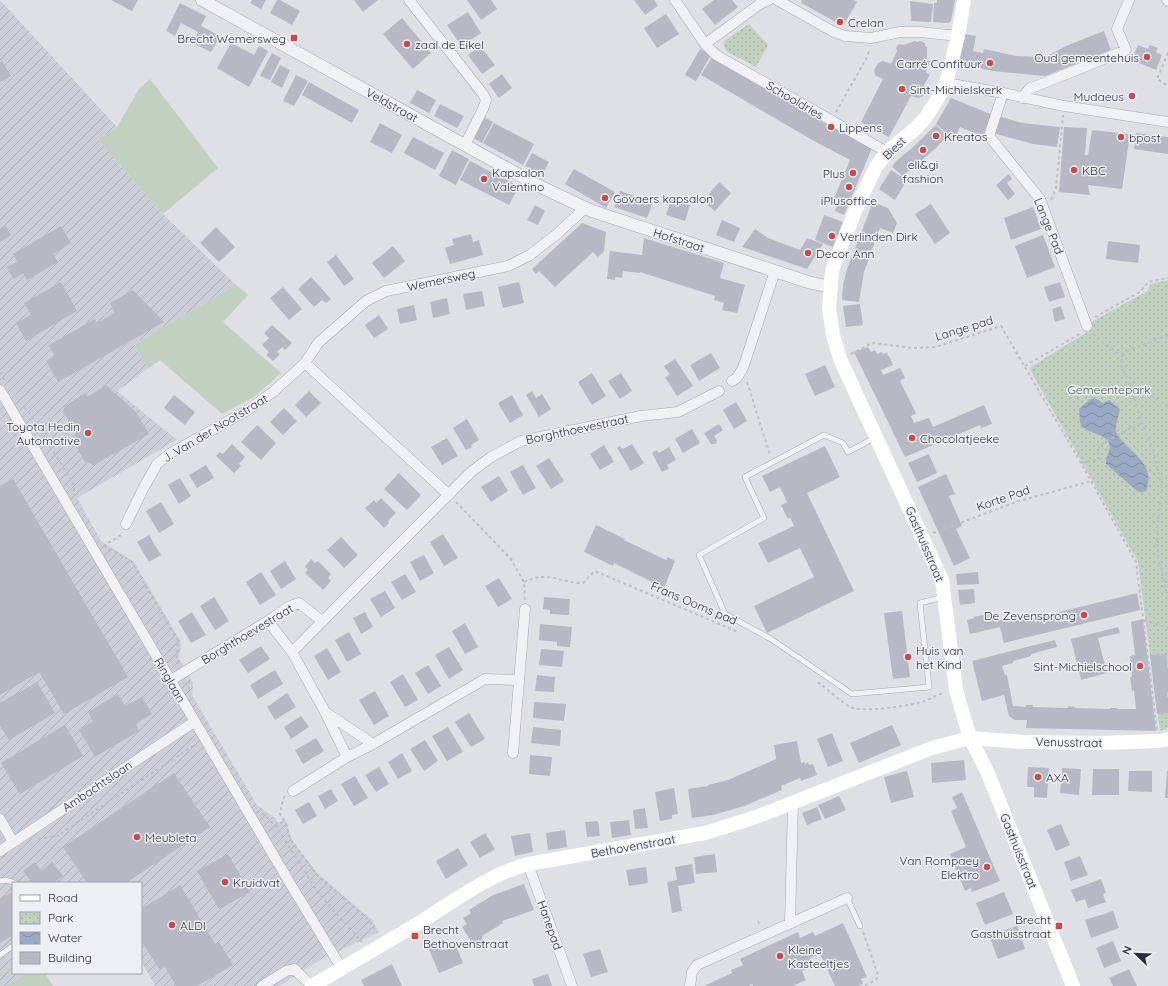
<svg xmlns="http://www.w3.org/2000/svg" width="1168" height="986" font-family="Quicksand,sans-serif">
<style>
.industrial{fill:url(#industrial-furrows)}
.grass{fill:#c2d0c0}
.park{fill:url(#park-dots)}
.water{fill:url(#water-waves)}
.building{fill:#b6b9c3}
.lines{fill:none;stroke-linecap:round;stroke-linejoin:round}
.service-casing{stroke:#a4a7b0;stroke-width:6}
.minor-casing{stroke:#a4a7b0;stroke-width:11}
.tertiary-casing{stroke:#a4a7b0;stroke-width:13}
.path{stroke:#bdbec5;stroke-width:2;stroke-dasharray:3 3;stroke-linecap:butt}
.service{stroke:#f1f1f5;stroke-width:5}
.minor{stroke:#f1f1f5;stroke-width:10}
.tertiary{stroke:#f1f1f5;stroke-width:12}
.secondary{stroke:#fff;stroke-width:14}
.poi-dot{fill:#c34c4d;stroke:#edeff4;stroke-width:1.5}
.labels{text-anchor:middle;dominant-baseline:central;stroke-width:3;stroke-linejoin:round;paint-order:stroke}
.poi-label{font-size:12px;fill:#292d3c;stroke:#edeff4;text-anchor:start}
.street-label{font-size:12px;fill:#292d3c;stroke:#edeff4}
.park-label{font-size:12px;fill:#385737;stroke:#edeff4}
</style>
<defs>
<pattern id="industrial-furrows" width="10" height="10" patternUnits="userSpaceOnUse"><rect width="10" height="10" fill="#cccfd8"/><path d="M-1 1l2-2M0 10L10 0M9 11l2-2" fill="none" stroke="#afb2ba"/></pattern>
<pattern id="park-dots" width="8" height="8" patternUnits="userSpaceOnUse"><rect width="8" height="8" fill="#c2d0c0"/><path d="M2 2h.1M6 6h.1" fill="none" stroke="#a7b3a6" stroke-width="1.8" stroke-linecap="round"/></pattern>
<pattern id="water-waves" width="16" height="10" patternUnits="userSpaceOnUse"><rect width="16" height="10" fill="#9ca9c4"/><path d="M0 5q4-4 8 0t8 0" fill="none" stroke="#7f8aa0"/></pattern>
</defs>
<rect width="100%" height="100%" fill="#dee0e6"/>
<path class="industrial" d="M0 0 117 127 98 139 163 214 236 285 134 344 149 368 117 391 177 440 77 498 101 541 134 562 180 640 181 646 179 658 193 683 192 695 257 805 275 818 278 823 285 819 292 840 318 874 372 920 379 932 320 960 279 986H155L141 961V883H13V973H28L6 986H0Z"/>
<path class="grass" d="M150 79 218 168 163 214 98 139 117 127 139 89Z
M236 285 248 295 223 322 281 373 254 397 222 414 160 360 149 368 134 344Z
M28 973H45L53 986H6Z"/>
<path class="park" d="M749 24 768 45 756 67 726 51 724 46V41Z
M1168 280V728L1160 731 1138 562 1029 368 1089 331 1093 321 1142 294 1147 292 1151 284Z"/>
<path class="water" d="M1095 398 1103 403 1109 400 1120 409C1119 415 1115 425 1116 431 1117 436 1122 440 1125 444 1139 457 1155 470 1146 491L1142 492 1137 491 1106 464C1105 457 1112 450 1109 443 1104 431 1084 435 1080 422 1079 418 1080 413 1079 409L1090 399Z"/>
<path class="building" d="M111 0H138L132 11Z
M252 0H266L261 9 250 3Z
M277 0H280L300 11 292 25 270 13Z
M354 0H378L363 12Z
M467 0H491L497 9 481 20Z
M634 0H654L658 6 645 15Z
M714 0H732L738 7 715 25 702 9Z
M802 0H853L857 2 843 26 801 3Z
M937 0H955L951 21 949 23 933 22 934 3H937Z
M910 1 933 4 931 22 911 21Z
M180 3 206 16 201 26 220 36 211 52 193 43 198 32 181 23 175 36 166 31Z
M468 12 481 33 461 46 447 25Z
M666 14 679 34 657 48 644 28Z
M402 18 431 53 413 69 383 34Z
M1104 31 1111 50 1045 76 993 71 959 64 965 34 976 36 973 51 983 53 984 49 1016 56 1045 57 1066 46Z
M915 41 917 42 920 41 925 43V46L927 47V60L930 61 926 72 930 75 924 85 926 91 923 96 919 98 911 96 889 137 861 122 883 79 875 75 874 70 878 63 883 61 891 64 897 51 896 48 899 44 904 45Z
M231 43 254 55 259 46 268 51 249 87 217 68Z
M1138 45 1148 49 1150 45 1158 48 1156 52 1162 55 1156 70 1132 60Z
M480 46 495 65 482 74 468 55Z
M700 49 711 55 696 81 685 75Z
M272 53 281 58 270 80 260 76Z
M712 57 824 123 872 148 844 215 835 211 839 201 834 198 850 160 814 141 701 75Z
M2 61 11 76 0 82V62Z
M280 65 290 70 282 88 271 82Z
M502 74 512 88 499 98 489 84Z
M296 75 308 81 294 106 283 101Z
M309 82 359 110 352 123 302 95Z
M417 90 436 100 429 113 410 103Z
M951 98 993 115 984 137 960 127 954 140 936 124Z
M440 104 464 116 457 128 434 116Z
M998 116 1022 123 1060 127 1057 147 1033 144 993 133Z
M484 117 493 122 482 143 473 138Z
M380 123 402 135 392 153 370 142Z
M494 123 534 144 523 165 483 143Z
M936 125 947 136 935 149 903 176 892 167 896 161 911 149Z
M1064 127 1087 128 1085 155H1088L1092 130 1130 134 1122 189 1088 185 1090 195 1059 192Z
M1136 133 1168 137V154L1134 149Z
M413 137 444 153 435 170 404 153Z
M452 150 469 159 456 185 439 176Z
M532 153 549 162 542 175 525 166Z
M470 161 519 186 509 205 460 180Z
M574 169 615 192 606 208 565 184Z
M891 170 907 180 895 200 879 189Z
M1009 174 1012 179 1007 183 1015 194 1008 200 996 185Z
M719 182 731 193 715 211 703 201Z
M620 191 653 202 647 218 614 207Z
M671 199 690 205 685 221 666 215Z
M873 202 888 208 897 223 893 233 880 228 864 272 859 302 842 300 843 285 847 269Z
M931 204 950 233 935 244 915 214Z
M535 205 545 211 538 225 527 220Z
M1033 207 1041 229 1011 240 1004 218Z
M824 215 843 222 833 247 815 240Z
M722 220 740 228 734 242 716 235Z
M582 223 606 232 604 251 598 257 593 252 555 287 539 271 536 274 532 269Z
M6 226 11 235 0 242V229Z
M61 226 71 243 53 254 58 262 27 280 23 273 13 279 7 267 17 262 13 254Z
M216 227 235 247 219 262 200 243Z
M755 229 768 238 800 250 807 238 823 244 807 269 742 247Z
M471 234 473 242 479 240 483 255 450 264 445 248 454 245 452 239Z
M1043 235 1055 267 1027 278 1015 246Z
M644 238 724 263 720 278 745 285 737 313 722 310 724 303 714 300 715 296 640 272V273L623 271 622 278 615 277V280L607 279 610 251 642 255Z
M1108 241 1140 245 1138 263 1106 259Z
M393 246 405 261 384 278 372 263Z
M336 255 354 279 344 286 327 262Z
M311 277 331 299 326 303 322 300 314 307 298 289Z
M61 282 77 311 26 341 16 323 31 315 24 303Z
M519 282 524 303 503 308 498 287Z
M1060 282 1065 297 1049 302 1044 287Z
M283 287 302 309 289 320 270 298Z
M133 290 164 322 58 382 46 361 55 356 49 345 95 319 97 323 115 313 110 303Z
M482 291 485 306 466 310 463 294Z
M447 298 450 314 433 318 430 302Z
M860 304 863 325 846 327 843 306Z
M414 305 417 320 400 324 397 309Z
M1061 306 1065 319 1055 322 1052 309Z
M379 315 388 329 374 338 365 325Z
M272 325 292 343 285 350 282 347 277 352 280 354 273 361 266 355 269 352 262 345 269 338 264 333Z
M868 347 871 352 875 350 877 354 882 352 883 354 887 353 888 356H889L893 365 881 370 883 375 900 368 905 378 900 381 916 413 911 416 914 423 929 418 933 427 984 405 992 424 981 428 980 425 905 457 854 352Z
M711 353 720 368 699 381 690 365Z
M675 359 693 386 677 396 665 377 670 375 664 366Z
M825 365 835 387 815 396 805 374Z
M592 373 606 396 592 405 578 382Z
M621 373 632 391 620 399 608 381Z
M106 385 136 412 149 434 94 465 85 462 74 443 76 433 63 411 65 406 85 393 87 397Z
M309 391 321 403 306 417 295 405Z
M532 391 536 398 542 394 551 409 539 417 526 395Z
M174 395 195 412 185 425 164 408Z
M512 395 523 415 510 423 498 403Z
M736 402 747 421 734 429 723 410Z
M284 408 297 421 283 435 270 422Z
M467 419 479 440 471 445 472 447 466 450 453 428Z
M719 424 723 430 714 436 717 440 716 444H711L704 433Z
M257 425 276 443 261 460 241 442Z
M692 429 700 443 683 453 675 439Z
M447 438 458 456 442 465 431 447Z
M232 444 245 457 239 464 241 466 234 473 216 456 220 452 223 454Z
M632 444 644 463 631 471 617 448 620 446 623 449Z
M604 445 614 462 600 470 590 454Z
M825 446 840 477 807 493 854 591 767 633 754 606 814 577 800 548 768 563 758 543 794 526 790 517 788 519 781 505 787 502 780 487 770 492 762 476Z
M669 447 676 460 667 465 669 469 662 472 652 453 657 450 659 453Z
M929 454 937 473 917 482 908 463Z
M549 458 564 481 551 489 536 466Z
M206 465 214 478 197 488 189 475Z
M523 465 536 488 523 495 510 472Z
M399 473 421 495 407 510 384 489Z
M946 474 955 494 949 496 962 526 956 529 970 558 954 566 918 487Z
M499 476 508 491 491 502 481 487Z
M180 478 191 496 179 504 168 485Z
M13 479 128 677 64 714 39 672 0 695V486Z
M381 498 396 513 388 521 389 523 384 528 365 508 374 500 376 503Z
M161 502 174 524 159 533 146 511Z
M596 525 625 539 624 540 666 560 668 557 675 561 664 588 614 563 613 566 584 552Z
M443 534 458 558 444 566 430 542Z
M149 535 161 555 149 562 137 542Z
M341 537 358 555 344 568 327 550Z
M424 555 434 573 420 581 410 562Z
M311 559 315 563 318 561 331 574 328 578 331 581 323 590 305 573 308 570 305 567Z
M285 561 296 579 281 589 270 571Z
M261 572 276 595 260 605 246 582Z
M978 572 979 584 957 585 956 574Z
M405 574 416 592 402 600 391 582Z
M499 578 512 599 498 607 485 586Z
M974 589 975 603 960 605 958 590Z
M385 591 395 608 381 617 370 599Z
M1137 593 1140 610 1004 643 1000 627 970 634 967 620 974 618 973 617 994 613 996 621 1026 615 1027 620Z
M214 597 229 621 215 630 200 606Z
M544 597 570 599 569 615 550 614V610L543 609Z
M902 611 910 677 893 679 884 613Z
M192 612 206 635 191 643 178 621Z
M365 612 373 627 361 634 353 618Z
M1143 619 1156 731 1026 728 1027 720H1015L1009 716 1004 695 982 701 972 661 1055 640 1057 647 1031 654V656L1013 661V663L1002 666 1005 675H1007L1013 706 1026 707V705H1033V707L1068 708V706L1075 707V708L1110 709V708H1117V709H1136L1134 691H1132L1130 677H1132L1130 656 1135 655 1131 622Z
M465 623 478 647 465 654 452 631Z
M540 624 572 627 570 647 557 646V642L539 640Z
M1118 627 1120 633 1098 638 1107 673 1081 680 1071 639Z
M349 632 361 654 347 662 335 640Z
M261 646 270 659 248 673 239 660Z
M449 647 463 670 449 679 435 655Z
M327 648 341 672 328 680 314 656Z
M541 649 564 651 562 667 539 665Z
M1166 654 1167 668H1168V692H1166L1167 697H1168V713L1157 714 1150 655Z
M428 665 441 686 428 694 415 673Z
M275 670 283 684 258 699 250 685Z
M403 674 418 700 405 707 390 682Z
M537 675 555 677 554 692 535 691Z
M37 682 55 713 9 740 0 726V703Z
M375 691 389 716 374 725 359 700Z
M287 693 296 707 275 720 267 707Z
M118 694 125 706 142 697 152 714 136 724 139 731 95 757 79 730 93 721 88 712Z
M534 702 566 704 564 721 533 718Z
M469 713 485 739 471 747 455 722Z
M301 716 309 727 291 739 284 727Z
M65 725 83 756 20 794 1 763Z
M892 725 901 745 859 763 850 743Z
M448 727 463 752 447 761 432 736Z
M533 727 561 730 560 746 531 743Z
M832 733 843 761 828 767 817 739Z
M316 738 324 751 303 764 295 750Z
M425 740 438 761 424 771 410 749Z
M797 741 801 763 804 762 805 764 808 762 809 765 813 764 817 775 801 781 800 778 781 786 782 790 744 806 713 815 692 818 688 789 708 786V785L728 780 776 759 774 745Z
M402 753 412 771 398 779 388 762Z
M530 755 552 757 550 776 529 774Z
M964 760 966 780 932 783 931 763Z
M379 767 389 784 376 792 365 775Z
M1028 767 1049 768 1047 798 1034 797V787H1027Z
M1062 768 1081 769 1079 795 1060 793Z
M1093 769H1119V795H1092Z
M907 771 914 797 891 803 884 777Z
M1129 771H1152V792L1128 791Z
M1167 771H1168V798H1165Z
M174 773 210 827 126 883H87L63 847Z
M355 776 368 798 354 806 341 784Z
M674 788 678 814 672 815V819L660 821 655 792Z
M331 789 338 801 325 809 318 796Z
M962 792 1000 881 972 892 971 888 965 891 950 854 966 847 951 811 957 808 952 797Z
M839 796 846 810 825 819 818 805Z
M309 802 317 816 303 824 295 810Z
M817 807 822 819 807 825 802 813Z
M645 808 648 828 635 829 633 810Z
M629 820 631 835 612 838 610 822Z
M598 821 600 836 587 837 585 822Z
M1061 824 1070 845 1056 851 1047 830Z
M565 830 567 847 548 850 546 833Z
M485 833 495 849 480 858 470 842Z
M530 833 533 852 515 856 511 836Z
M458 848 468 865 446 879 436 861Z
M228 854 250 892 219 909 197 871Z
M715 854 717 872 696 874 694 857Z
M1080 856 1088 875 1071 881 1064 862Z
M35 862 41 871 52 862 63 876 53 883H32L23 871Z
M692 864 695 883 678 886 675 867Z
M646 867 648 883 629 886 626 870Z
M1101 879 1106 893 1103 894 1106 902 1088 908 1085 899 1076 902 1071 890Z
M677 880 682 911 672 913 667 882Z
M524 884 534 910 502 921 503 923 482 936 483 941 476 945 474 942 472 943 462 927 467 924 463 918 471 913 469 910 493 895Z
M180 885 215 944 219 942 233 965 197 986H176L165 967 160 970 141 941V909Z
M13 891V935L0 943V899Z
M1004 892 1013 914 985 925 976 903Z
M1113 911 1119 928 1091 938 1085 920Z
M843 923 867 977 861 979 863 984 858 986H835L820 954 810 958 813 966 802 971 806 980 793 986H753L752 984 749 986H704L732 973 731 970 743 965 740 959 798 932 800 938 813 932 815 936Z
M1017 926 1025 949 998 959 989 935Z
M1113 941 1121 961 1104 968 1096 948Z
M441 942 445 950 456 946 463 963 439 973 428 947Z
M600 949 608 972 591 977 583 954Z
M392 964 402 986H364L361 980Z
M1129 969 1137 986H1113L1109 978Z
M548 974 552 986H534L532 979Z"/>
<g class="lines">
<g class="service-casing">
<path id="service" d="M876 437 848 452 843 443 824 435 745 477 764 518 699 555 725 614 771 639 852 694 929 687 920 603 943 597
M0 881 6 880 15 883
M847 898 860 926
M0 955 13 946"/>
</g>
<g class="minor-casing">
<path id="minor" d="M409 0 483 94 486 100 483 109 465 145
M675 0 705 44 716 55 887 152
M777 0 832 31 845 36 871 38 900 32H920L958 36
M1167 0 1168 1
M705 44 760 4 769 0
M946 83 1003 93 1064 106 1168 122
M1003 93 989 136 1040 199 1087 326
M1022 98 1029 89 1126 50 1117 29 1129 0
M305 363 449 495
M732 381 737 378 743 368 775 271
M0 390 288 880 342 969
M126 524 143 489 157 464 171 453 246 411 273 392 305 363 318 343 366 301 386 291 508 266 530 255 557 234 585 208
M268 621 292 652 325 712 347 757
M292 652 471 472 491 457 521 441 641 416 678 412 719 391
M171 680 268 621 290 606 299 603 322 621
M325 712 373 744
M513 753 525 609
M293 791 347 757 373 744 485 679 519 680
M0 819 13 842
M0 851 194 722
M528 864 572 986
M790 923 793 803
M262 986 286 971 294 969 312 986
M690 986 692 972 697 965 847 898"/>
</g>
<g class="tertiary-casing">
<path id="tertiary" d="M202 0 539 186 592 211 808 282 830 287"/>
</g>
<path class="path" d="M1168 53 1157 79 1168 86
M836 112 866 59 870 49
M1051 200 1056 188 1063 115
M1095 317 1140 292 1148 282 1168 278
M1093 333 1098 339 1122 356
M1168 335 1129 350 1122 356 1121 365 1129 382 1142 423 1153 450 1162 488 1157 532 1158 556 1168 598
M851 354 872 343 913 348 935 347 1001 326 1081 463 1136 562 1157 730
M1025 366 1081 333
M0 372 5 381
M747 382 770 455
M1130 383 1168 406
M24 407 28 411 74 485V495
M1081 463 1100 459 1097 450 1104 442 1141 423
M456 502 511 559 524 582 525 600
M933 533 1016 502 1091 481
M103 546 121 535 122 532
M104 546 131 561 178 641 176 659 179 664
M524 582C549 570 559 583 583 583L595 571 738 632
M1144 620 1168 628
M189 681V691
M818 682C828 690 839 700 850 707 861 713 914 706 927 700 933 698 937 694 944 693
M285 796 283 799 280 814 286 823 290 839 317 875 369 920 377 933
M262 813 276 826 319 894 362 942
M270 830 284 821
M38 839 57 836 196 744
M758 921 761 926
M863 932 878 975 876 980 863 986"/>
<use href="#service" class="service"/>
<use href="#minor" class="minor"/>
<use href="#tertiary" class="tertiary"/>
<path class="secondary" d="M964 0 958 36 946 83 935 103 926 117 915 129 887 152 876 167 858 204 837 257 832 271 829 308 833 335 840 359 942 580 956 690 970 738 987 771 1073 986
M312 986C348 965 384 944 419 923 454 901 488 875 528 864L705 833 756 817 932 748 970 738 1023 742 1101 743 1159 741 1168 739"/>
</g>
<g class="poi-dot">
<circle cx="840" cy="22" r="4"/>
<rect x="290" y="34" width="8" height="8" rx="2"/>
<circle cx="407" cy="44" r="4"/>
<circle cx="1147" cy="57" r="4"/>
<circle cx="990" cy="63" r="4"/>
<circle cx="902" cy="89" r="4"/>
<circle cx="1132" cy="96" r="4"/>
<circle cx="831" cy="127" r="4"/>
<circle cx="936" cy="136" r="4"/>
<circle cx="1121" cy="137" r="4"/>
<circle cx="923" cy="150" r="4"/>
<circle cx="1074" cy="170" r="4"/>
<circle cx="853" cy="173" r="4"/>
<circle cx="484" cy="179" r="4"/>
<circle cx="849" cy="187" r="4"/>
<circle cx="605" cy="198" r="4"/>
<circle cx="832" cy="236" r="4"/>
<circle cx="808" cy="253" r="4"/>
<circle cx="88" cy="433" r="4"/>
<circle cx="912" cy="438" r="4"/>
<circle cx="1084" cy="615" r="4"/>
<circle cx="908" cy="657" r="4"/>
<circle cx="1140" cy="666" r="4"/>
<circle cx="1038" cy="777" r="4"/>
<circle cx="137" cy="837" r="4"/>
<circle cx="987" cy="867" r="4"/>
<circle cx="225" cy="882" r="4"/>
<circle cx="172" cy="925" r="4"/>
<rect x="1055" y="922" width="8" height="8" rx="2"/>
<rect x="411" y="932" width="8" height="8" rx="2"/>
<circle cx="780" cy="956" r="4"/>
</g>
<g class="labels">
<g class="poi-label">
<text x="848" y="22">Crelan</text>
<text x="286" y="38" text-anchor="end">Brecht Wemersweg</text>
<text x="415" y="44">zaal de Eikel</text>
<text x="1139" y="57" text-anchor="end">Oud gemeentehuis</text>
<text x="982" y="63" text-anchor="end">Carré Confituur</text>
<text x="910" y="89">Sint-Michielskerk</text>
<text x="1124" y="96" text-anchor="end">Mudaeus</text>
<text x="839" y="127">Lippens</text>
<text x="944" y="136">Kreatos</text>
<text x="1129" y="137">bpost</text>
<text x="923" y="164" text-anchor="middle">ell&amp;gi<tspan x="923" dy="14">fashion</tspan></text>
<text x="1082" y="170">KBC</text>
<text x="492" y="172">Kapsalon<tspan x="492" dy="14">Valentino</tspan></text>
<text x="845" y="173" text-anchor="end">Plus</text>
<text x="613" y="198">Govaers kapsalon</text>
<text x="849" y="200" text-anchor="middle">iPlusoffice</text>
<text x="840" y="236">Verlinden Dirk</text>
<text x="816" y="253">Decor Ann</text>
<text x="80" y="426" text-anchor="end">Toyota Hedin<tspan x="80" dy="14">Automotive</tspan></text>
<text x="920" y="438">Chocolatjeeke</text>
<text x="1076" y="615" text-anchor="end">De Zevensprong</text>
<text x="916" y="650">Huis van<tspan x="916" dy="14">het Kind</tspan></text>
<text x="1132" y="666" text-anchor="end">Sint-Michielschool</text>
<text x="1046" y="777">AXA</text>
<text x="145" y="837">Meubleta</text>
<text x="979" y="860" text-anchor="end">Van Rompaey<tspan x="979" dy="14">Elektro</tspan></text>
<text x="233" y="882">Kruidvat</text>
<text x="1051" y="919" text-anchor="end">Brecht<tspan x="1051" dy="14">Gasthuisstraat</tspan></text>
<text x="180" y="925">ALDI</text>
<text x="423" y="929">Brecht<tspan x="423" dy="14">Bethovenstraat</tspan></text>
<text x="788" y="949">Kleine<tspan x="788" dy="14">Kasteeltjes</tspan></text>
</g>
<g class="street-label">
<text transform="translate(795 100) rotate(30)">Schooldries</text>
<text transform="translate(392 105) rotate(29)">Veldstraat</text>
<text transform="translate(894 148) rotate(-44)">Biest</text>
<text transform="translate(1049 226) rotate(68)">Lange Pad</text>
<text transform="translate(679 240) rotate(18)">Hofstraat</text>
<text transform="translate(441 280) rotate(-12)">Wemersweg</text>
<text transform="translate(964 328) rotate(-17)">Lange pad</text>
<text transform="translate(215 428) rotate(-31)">J. Van der Nootstraat</text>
<text transform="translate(577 429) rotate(-12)">Borghthoevestraat</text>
<text transform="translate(1003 498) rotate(-19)">Korte Pad</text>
<text transform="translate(925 544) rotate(67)">Gasthuisstraat</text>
<text transform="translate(694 603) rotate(23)">Frans Ooms pad</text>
<text transform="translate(247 634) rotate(-31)">Borghthoevestraat</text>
<text transform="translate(170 680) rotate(60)">Ringlaan</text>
<text transform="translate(1069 742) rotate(1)">Venusstraat</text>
<text transform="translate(97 786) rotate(-34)">Ambachtslaan</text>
<text transform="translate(633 846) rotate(-10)">Bethovenstraat</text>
<text transform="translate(1019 851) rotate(68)">Gasthuisstraat</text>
<text transform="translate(550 925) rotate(70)">Hanepad</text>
</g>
<g class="park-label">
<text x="1109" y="389">Gemeentepark</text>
</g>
</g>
<rect x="12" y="882" width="130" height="92" fill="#edeff4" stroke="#9fa1aa"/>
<rect x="20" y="895" width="20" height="6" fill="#ffffff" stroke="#9fa1aa"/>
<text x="48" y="902" font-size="12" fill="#292d3c">Road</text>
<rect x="20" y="912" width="20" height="12" fill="url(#park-dots)" stroke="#9fa1aa"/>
<text x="48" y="922" font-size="12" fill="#292d3c">Park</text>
<rect x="20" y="932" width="20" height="12" fill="url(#water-waves)" stroke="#9fa1aa"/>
<text x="48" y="942" font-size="12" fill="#292d3c">Water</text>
<rect x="20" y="952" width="20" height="12" fill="#b6b9c3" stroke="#9fa1aa"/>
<text x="48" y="962" font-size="12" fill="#292d3c">Building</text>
<g transform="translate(1136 954) rotate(293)" stroke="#edeff4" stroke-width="3" paint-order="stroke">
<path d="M0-3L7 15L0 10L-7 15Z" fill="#292d3c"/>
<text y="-6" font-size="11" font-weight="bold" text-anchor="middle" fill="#292d3c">N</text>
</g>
</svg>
